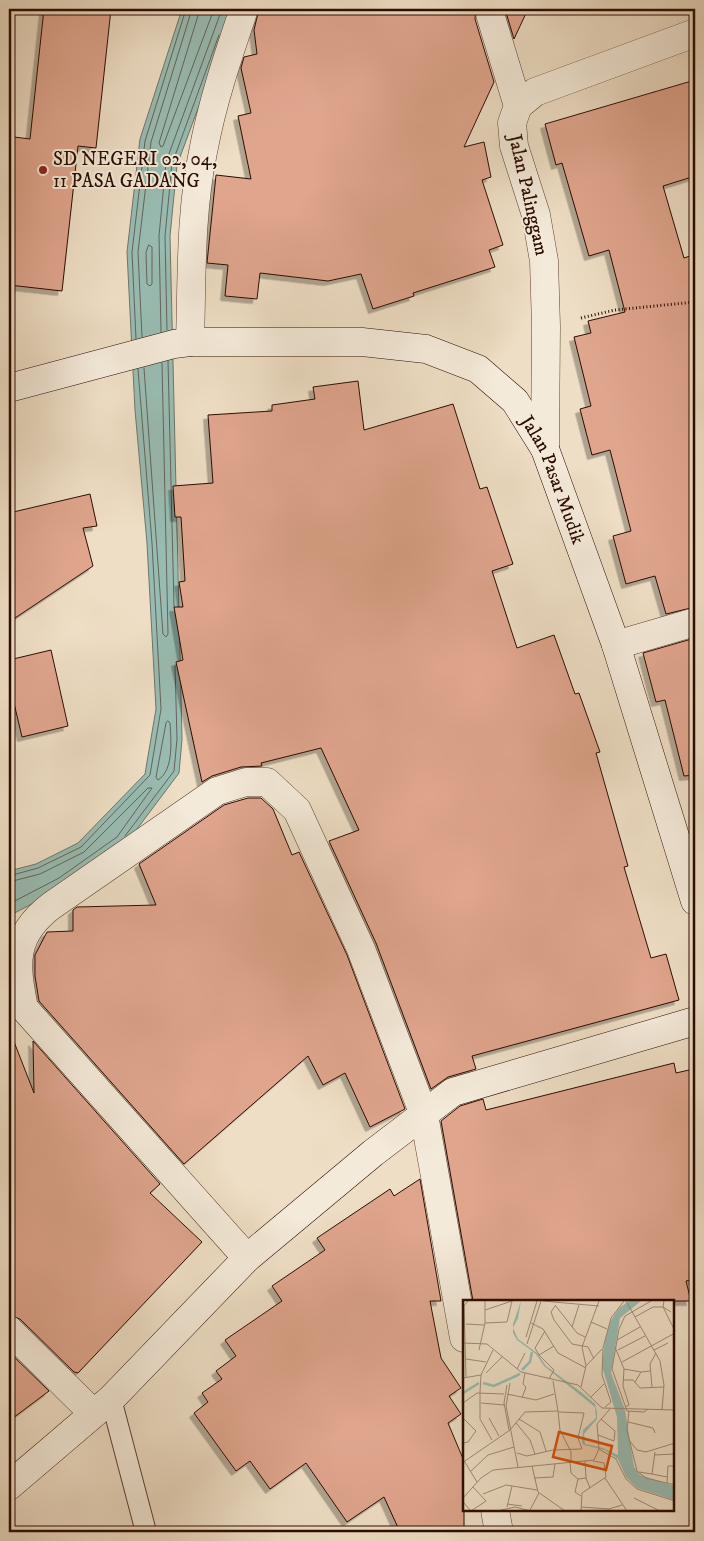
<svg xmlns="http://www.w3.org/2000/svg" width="704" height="1541" font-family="'IM FELL DW Pica',serif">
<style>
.water{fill:#99bcb2;stroke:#6d766b}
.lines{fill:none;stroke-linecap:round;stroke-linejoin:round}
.shore{stroke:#626459;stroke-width:1}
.building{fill:#dfa58d;stroke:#2c0c00;filter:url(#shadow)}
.lane-casing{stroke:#5c4031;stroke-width:22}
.street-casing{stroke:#5c4031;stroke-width:29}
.secondary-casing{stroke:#2c0c00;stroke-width:29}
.path{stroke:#2c0c00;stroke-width:3;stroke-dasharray:1 2.5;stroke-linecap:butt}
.lane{stroke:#f4ead9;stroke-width:20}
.street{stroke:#f4ead9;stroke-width:28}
.secondary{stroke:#f4ead9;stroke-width:28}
.poi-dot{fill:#8f2418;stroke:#f4ead9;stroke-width:2}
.labels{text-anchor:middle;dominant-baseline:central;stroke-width:4;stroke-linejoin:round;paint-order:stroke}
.poi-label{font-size:19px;fill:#2c0c00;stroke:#f4ead9;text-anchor:start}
.street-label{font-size:19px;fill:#2c0c00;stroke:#f4ead9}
.inset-river{fill:none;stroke:#99bcb2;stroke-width:2.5}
.inset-road{fill:none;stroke:#a08a76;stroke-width:1}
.view{fill:#d5510b;fill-opacity:0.15;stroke:#d5510b;stroke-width:2.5}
.inset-edge{fill:none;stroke:#2c0c00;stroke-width:2.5}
</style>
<defs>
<filter id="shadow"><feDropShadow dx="-4.5" dy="4.5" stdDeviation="0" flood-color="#0004"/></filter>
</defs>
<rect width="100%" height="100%" fill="#eedec5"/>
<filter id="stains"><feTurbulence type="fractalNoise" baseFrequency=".004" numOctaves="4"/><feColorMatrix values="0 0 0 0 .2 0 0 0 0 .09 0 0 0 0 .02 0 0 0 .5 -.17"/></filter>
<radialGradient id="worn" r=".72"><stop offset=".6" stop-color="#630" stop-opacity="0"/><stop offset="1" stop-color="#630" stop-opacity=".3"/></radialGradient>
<path class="water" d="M182 9H235L177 165 170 236 182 739 179 773 125 845 64 887 9 916V871L36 864 78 843 145 774 156 709 147 543 135 410 127 252 140 139Z"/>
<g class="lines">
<path class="shore" d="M200 9 159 143 161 147 163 146 214 9
M149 245 152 247V284L150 286 147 284 146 253Z
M167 330 165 236 172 164 219 35
M161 332 159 236 166 162 222 9
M142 337 138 252 151 142 192 9
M136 339 132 252 145 141 186 9
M168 361 174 606
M144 368 163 634 166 637 168 634 162 363
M168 721 170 723C171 740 174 770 158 780L156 777 166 723Z
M125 836 174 771 177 739 175 665
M9 876 38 868 81 847 150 775 161 709 152 543 138 369
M9 882 40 874 84 852 148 788H152L117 837 59 878 9 904"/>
</g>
<path class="building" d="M44 9H111L96 148 78 146 62 291 9 285V192L14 137 30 139Z
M259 9H476L475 19 494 82 464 147 484 142 491 177 482 180 503 245 489 250 495 267 413 293 414 296 373 309 361 274 328 281 260 273 257 299 225 296 228 265 207 263 216 175 251 179 238 116 251 113 241 68 244 57 257 54 254 30Z
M505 9H528L514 39Z
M695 80V176L663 186 684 258 690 256 695 276V607L666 614 655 576 626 584 613 536 631 531 610 450 592 455 580 409 591 406 574 337 591 333 588 321 625 312 609 250 589 256 562 163 556 165 545 124Z
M358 381 364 430 453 404 480 489 487 487 513 564 492 571 517 648 554 635 575 694 579 693 600 752 596 753 628 866 624 867 651 958 666 954 679 1000 472 1056 476 1069 448 1077 431 1089 376 943 329 841 359 830 321 748 261 763 262 766 241 767 212 776 202 782 176 662 183 660 174 607H183L179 582 185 581 181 517H175L173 486 213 483 208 415 272 411V405L315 399 313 387Z
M90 494 97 526 83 528 93 566 9 622V513Z
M695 638V775L684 776 665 700 656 702 643 653Z
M51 650 68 726 22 737 9 682V660Z
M248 798H261L273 809 292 855 299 852 347 955 405 1109 370 1127 345 1073 323 1085 308 1056 184 1164 39 1001 35 976V955L47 932 73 931V910L77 907 156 905 139 864 224 805Z
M9 1034H11L34 1093 33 1041 160 1184 150 1193 202 1242 78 1373 74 1372 20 1319 9 1315Z
M674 1063 676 1073 689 1070 695 1097V1279L686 1281 691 1301H473L441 1121 460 1106 483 1099 486 1110Z
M420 1179 441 1301H430L441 1358 461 1388 449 1396 461 1414 448 1423 464 1461V1532H400L384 1497 347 1522 306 1463 270 1489 250 1461 236 1471 194 1413 208 1402 202 1393 222 1379 216 1371 236 1356 225 1340 282 1301 272 1286 325 1250 317 1238 390 1189 394 1196Z
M9 1352 49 1391 9 1421Z"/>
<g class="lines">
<g class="lane-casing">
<path id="lane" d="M111 1399 146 1532"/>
</g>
<g class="street-casing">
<path id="street" d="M490 14 518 106
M190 342C192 279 190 214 203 152 212 103 228 56 244 9
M545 449 546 326 544 261 536 215 514 146 512 123 518 106 535 92 695 33
M616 645 695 622
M247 1258 24 1008C15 964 12 936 51 906L217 791 246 782H267L297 810 361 949 424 1115 464 1338
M9 1330 93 1413
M495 1510 499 1532"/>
</g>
<g class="secondary-casing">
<g id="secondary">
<path id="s1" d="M9 388 174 344 190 342H362L426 349 478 369 515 401 545 449 616 645 695 901"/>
<path d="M9 1486 111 1399 247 1258 373 1153 453 1092 695 1021"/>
</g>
</g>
<path class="path" d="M581 318 615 310 695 302"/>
<use href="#lane" class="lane"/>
<use href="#street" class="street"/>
<use href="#secondary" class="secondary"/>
</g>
<circle class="poi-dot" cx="43" cy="170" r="5"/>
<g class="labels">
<g class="poi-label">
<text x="53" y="159">SD NEGERI 02, 04,<tspan x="53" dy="22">11 PASA GADANG</tspan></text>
</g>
<g class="street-label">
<text transform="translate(528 195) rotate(77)">Jalan Palinggam</text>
<text stroke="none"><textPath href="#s1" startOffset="616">Jalan Pasar Mudik</textPath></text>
</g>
</g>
<g transform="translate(463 1300)">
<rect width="211" height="211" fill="#eedec5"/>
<path d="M58 1 55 18 50 28 55 39 74 53 83 66 118 92 132 104 134 112V119L121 134 122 144 140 148 155 155 154 117 139 66 142 41 147 22 156 8 166 1H178L157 18 148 73 162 110 171 167 177 175 211 186V200L174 188 163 177 155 159 142 150 121 145 119 143 120 130 133 118 132 107 81 66 73 54 54 40 50 33V24Z" fill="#99bcb2"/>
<path class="inset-river" d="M59 70 67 62 69 52M20 83 31 86 57 74M0 93 16 83"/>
<path class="inset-road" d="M80 1 136 6M163 1 197 61 201 85 199 110M201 1 200 7 208 12M92 5 114 33 122 37M92 6 88 12 91 20 109 44 125 47 131 59M22 10 49 1M172 17 190 7H200L212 31M128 22 144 29M22 23 44 22 49 1M68 23 80 29 95 53 123 68M3 24 21 25M109 27 116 5M63 37 74 1M154 40 177 27M0 43 24 44 58 72 115 85 139 108 212 110M64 44 78 1M152 47 161 69 160 86 166 105 162 107M16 50 22 23V1M155 50 182 36M191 50 205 43M76 55 72 48 82 31M3 59 23 62M159 62 212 33M123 66 139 49M54 69 62 53M161 69 178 72M23 73 39 57M3 77 1 6 5 1M0 78 18 75M86 79 91 70 76 55 91 46M160 80H170L177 88 201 87M172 82 178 72 187 71M47 83 43 106 55 167M44 85 41 103 46 130M118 87 123 66 119 47 136 1M189 87 187 64 193 53M44 94 73 100 91 94M128 97 141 84M59 98 63 87 60 84 62 73M0 103 14 93 41 94M18 103 41 105M142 107 148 102 139 75 140 48 148 18 161 1M185 109 181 112 164 111 149 69 156 29 162 16 188 1M95 111 97 130 108 152V162M166 111 164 130 174 171 183 178 212 185M96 112 121 113 115 138M0 118 13 131 5 142 0 143M26 118 36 136M56 119 77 132 83 151M165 122 190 128 192 133M53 123 67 140 72 154M135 135 151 141 152 131 138 119M29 140 17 119V92L18 75 30 50M166 140 174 150 183 152 212 143M136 149 153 159 163 179 174 189 212 201M54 153 64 156 90 150 119 149 115 138M191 155 212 154M0 159 14 182M2 161 47 130 62 112 95 111 90 81M122 161 123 178M107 162 108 173 115 179 112 192 118 196M69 166 75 192 102 211M8 171 25 155 51 147M176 172 189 174 192 152M189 174 204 177M71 178 90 177 92 164M142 178 164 211M115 179 123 178 127 188M204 183 205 166H212M20 194 43 185 74 190M0 198 18 178 30 170 131 160 136 149 134 124 147 109M171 198 197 211M0 202 8 211 23 201 10 187M44 204 59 206M44 207 49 186M118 207 146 209 159 205M67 210 76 193M34 211 52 207 68 211M118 211 119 193 143 177 141 163 130 161"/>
<path class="view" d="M96 132 149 146 143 170 90 157Z"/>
<rect width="211" height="211" class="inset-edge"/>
</g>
<rect width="704" height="1541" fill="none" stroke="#eedec5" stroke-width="30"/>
<rect x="10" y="10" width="684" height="1521" fill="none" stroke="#2c0c00" stroke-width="2.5"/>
<rect x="15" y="15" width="674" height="1511" fill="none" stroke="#2c0c00"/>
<rect width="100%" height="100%" filter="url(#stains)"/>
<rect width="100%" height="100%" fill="url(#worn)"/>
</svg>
